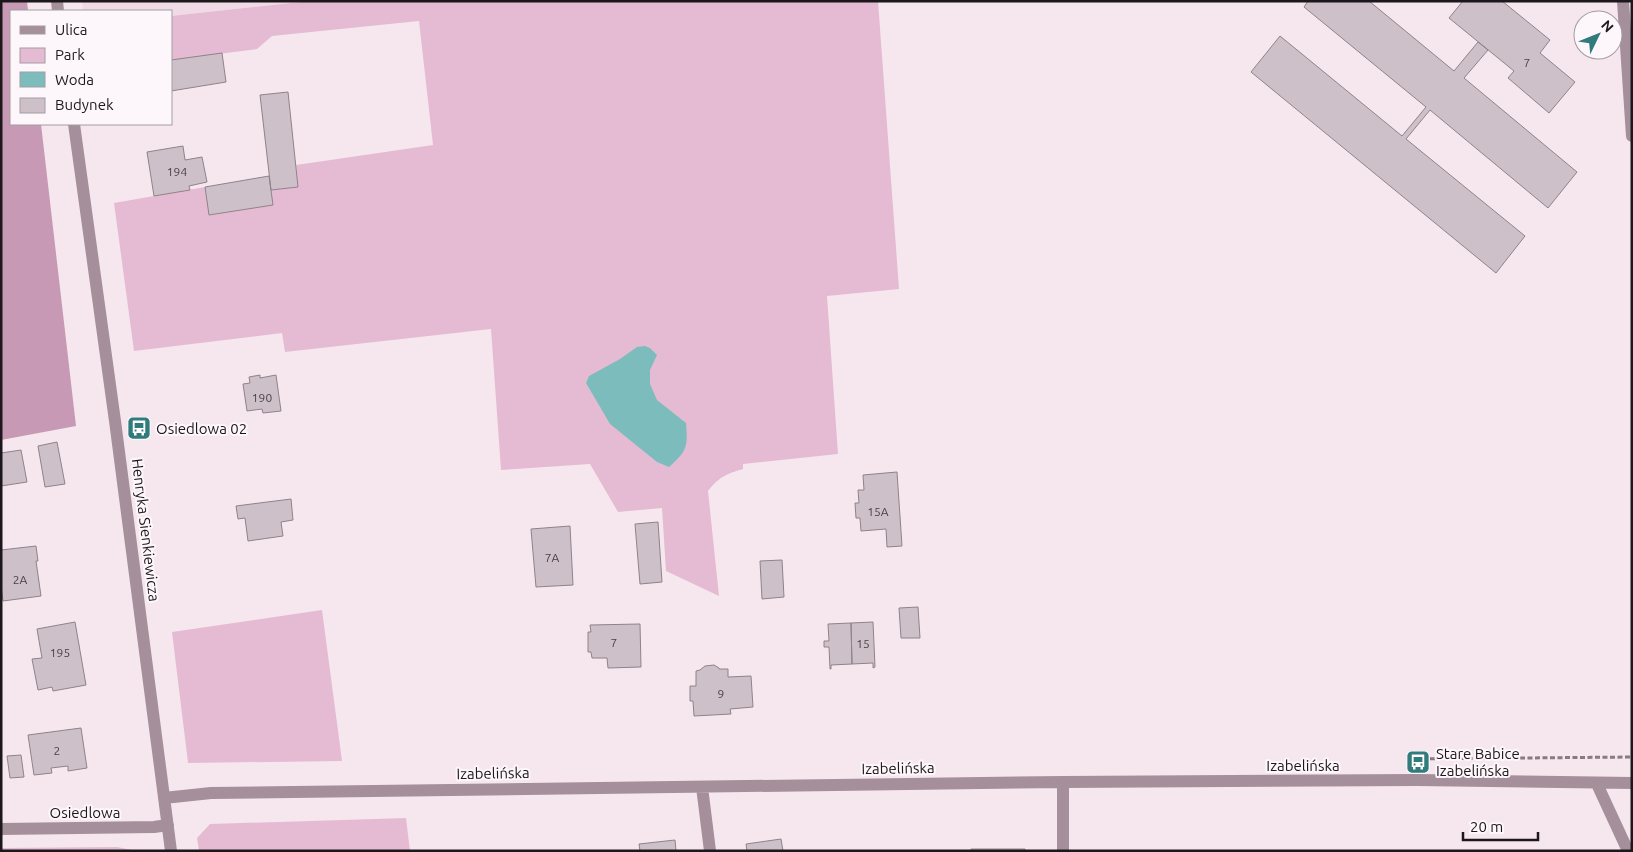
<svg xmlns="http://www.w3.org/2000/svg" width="1633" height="852" font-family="Ubuntu,sans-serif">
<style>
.built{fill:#f0dae6}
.green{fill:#e5bbd3}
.forest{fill:#c799b4}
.water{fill:#7dbcbd}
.building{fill:#cec0c8;stroke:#8f8289}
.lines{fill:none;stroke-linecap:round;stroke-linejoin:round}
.path{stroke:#857b81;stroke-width:3;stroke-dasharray:5 2.5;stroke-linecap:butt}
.minor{stroke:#a48f9b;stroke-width:12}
.labels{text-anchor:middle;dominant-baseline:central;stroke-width:4;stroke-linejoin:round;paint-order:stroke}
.number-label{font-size:12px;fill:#484146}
.poi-label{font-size:15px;fill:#1c171a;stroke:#fdf7fb;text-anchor:start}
.street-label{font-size:15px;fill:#1c171a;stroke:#fdf7fb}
</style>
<rect width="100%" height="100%" fill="#f6e7ef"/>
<path class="built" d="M82 1H310L171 16V11H83Z"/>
<path class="green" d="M310 1H878L899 289 827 296 838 454 743 464V469C726 474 719 477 708 491L719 596 666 571 662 508 618 512 590 464 501 470 491 329 285 352 282 333 134 351 114 203 205 187 210 215 272 205 271 190 298 187 296 165 433 145 419 21 272 36 257 49 171 60V16Z
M322 610 342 761 188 763 172 632Z
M406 818 410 851H199L197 838 210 824Z
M117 847 137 851H1V848Z"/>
<path class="forest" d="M1 1H27L28 11H11V124H41L76 426 1 440Z"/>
<path class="water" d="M645 346 650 348 657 355 650 370V384L657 400 686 423C688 447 687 451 669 467L657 462 610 424 586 383 589 376 620 359 637 347Z"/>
<path class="building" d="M1308 1H1369L1454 71 1478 42 1488 50 1464 78 1577 172 1548 208 1430 110 1406 139 1525 236 1496 273 1251 72 1280 36 1402 136 1426 107 1304 7Z
M1463 1H1502L1550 40 1540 53 1575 82 1549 113 1508 78 1514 71 1449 18Z
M222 53 226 82 171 91V60Z
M288 92 298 187 271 190 260 95Z
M183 146 185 160 202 157 207 182 189 186 190 190 154 196 147 152Z
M269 176 273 205 209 215 205 187Z
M260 375V378L276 375 281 411 263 413 262 409 247 411 243 384 250 383 249 377Z
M57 442 65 484 45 487 38 446Z
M21 450 27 482 1 486V453Z
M897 472 902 546 887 547 886 529 861 531 860 518H856L855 503H859L858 490H864L863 475Z
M291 499 293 520 281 522 283 536 248 541 245 518 238 519 236 506Z
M658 522 662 582 640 584 635 524Z
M570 526 573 585 536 587 531 529Z
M36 546 38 561H36L41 596 3 601 1 586V550Z
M782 560 784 597 762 599 760 561Z
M918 607 920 638H901L899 608Z
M75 622 86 685 53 691 52 687 38 690 32 659 42 658 37 629Z
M873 622 875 667 873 668V663L852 664 851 623Z
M851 623 852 664 831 665V669H830L829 647H824V641H829L828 624Z
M640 624 641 667 608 668 607 658H592L591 652H588V632H591L590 625Z
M714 665 719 668V669H728V677L751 676 753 707 730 709 731 714 694 716 693 701H690V686H696V671L700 670 705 666Z
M81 728 87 768 68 771V766L51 768 52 773 34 775 28 735Z
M21 755 24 777 10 778 7 756Z
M781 839 783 851H747L746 844Z
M675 840 676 851H640L639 844Z
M971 849H1025V851H971Z"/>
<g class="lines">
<path class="path" d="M1415 759 1632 757"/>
<path class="minor" d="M57 1 58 11
M1623 1 1632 136
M74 124 115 421 171 851
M1063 782V851
M1597 784 1628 851
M702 787 710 851
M164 798 211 793 1063 782 1417 780 1632 783
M1 829 154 827 168 825"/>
</g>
<defs>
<g id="bus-square" transform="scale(1.25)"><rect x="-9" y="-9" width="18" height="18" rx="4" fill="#327b7d" stroke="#fdf7fb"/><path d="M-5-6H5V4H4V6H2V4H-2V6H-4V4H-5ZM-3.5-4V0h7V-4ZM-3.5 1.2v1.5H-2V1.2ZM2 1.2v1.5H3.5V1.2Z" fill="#fff"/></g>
</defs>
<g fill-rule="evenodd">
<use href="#bus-square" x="139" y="428"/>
<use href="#bus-square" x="1418" y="762"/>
</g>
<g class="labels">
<g class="number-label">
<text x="1527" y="62">7</text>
<text x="177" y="171">194</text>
<text x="262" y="397">190</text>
<text x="878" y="511">15A</text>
<text x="552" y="557">7A</text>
<text x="20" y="579">2A</text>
<text x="614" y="642">7</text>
<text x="863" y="643">15</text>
<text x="60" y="652">195</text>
<text x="721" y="693">9</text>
<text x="57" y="750">2</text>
</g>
<g class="poi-label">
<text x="156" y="428">Osiedlowa 02</text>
<text x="1436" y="753">Stare Babice<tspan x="1436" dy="17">Izabelińska</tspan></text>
</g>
<g class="street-label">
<text transform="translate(146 530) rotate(83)">Henryka Sienkiewicza</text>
<text x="1303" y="765">Izabelińska</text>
<text transform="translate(898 768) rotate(-1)">Izabelińska</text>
<text transform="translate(493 773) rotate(-1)">Izabelińska</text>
<text x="85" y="812">Osiedlowa</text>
</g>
</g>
<rect width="1633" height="852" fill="none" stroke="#1c171a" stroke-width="5"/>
<rect x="10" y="10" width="162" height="115" fill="#fdf7fb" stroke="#a39da1"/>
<rect x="20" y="26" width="25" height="8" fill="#a48f9b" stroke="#a39da1"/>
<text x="55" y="35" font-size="15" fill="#1c171a">Ulica</text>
<rect x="20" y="48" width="25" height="15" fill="#e5bbd3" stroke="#a39da1"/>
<text x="55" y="60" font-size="15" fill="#1c171a">Park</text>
<rect x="20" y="72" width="25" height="15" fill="#7dbcbd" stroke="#a39da1"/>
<text x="55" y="85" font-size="15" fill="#1c171a">Woda</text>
<rect x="20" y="98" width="25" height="15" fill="#cec0c8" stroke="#a39da1"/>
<text x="55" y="110" font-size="15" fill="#1c171a">Budynek</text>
<g transform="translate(1598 35) rotate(47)"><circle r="24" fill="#fdf7fb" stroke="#a39da1"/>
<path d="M0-4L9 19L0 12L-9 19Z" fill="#327b7d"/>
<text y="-8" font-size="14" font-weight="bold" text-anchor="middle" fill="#1c171a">N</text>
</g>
<path d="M1463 832v8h75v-8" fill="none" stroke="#1c171a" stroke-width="2.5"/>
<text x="1470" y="832" font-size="15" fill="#1c171a" stroke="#fdf7fb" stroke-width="4" paint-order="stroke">20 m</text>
</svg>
